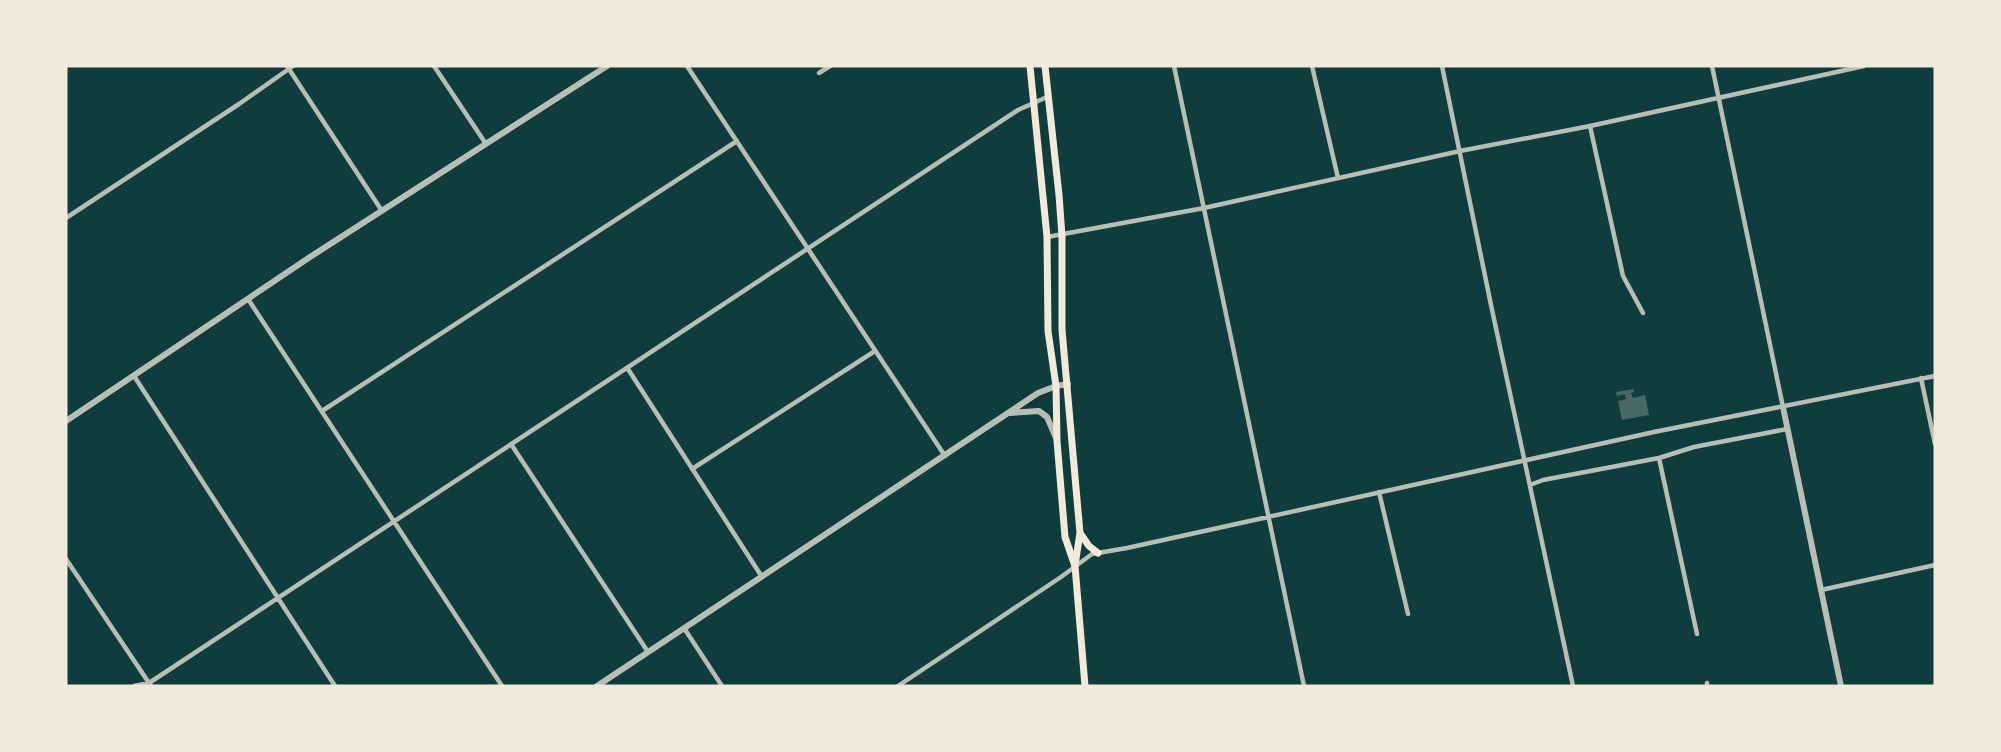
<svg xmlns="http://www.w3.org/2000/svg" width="2001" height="752" font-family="Inter,sans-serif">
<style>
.building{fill:#486865}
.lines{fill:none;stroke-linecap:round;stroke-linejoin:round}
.minor{stroke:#b8beb3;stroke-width:4.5}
.tertiary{stroke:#b8beb3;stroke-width:6}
.secondary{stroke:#f1e9da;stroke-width:7}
</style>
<rect width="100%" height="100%" fill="#0f3d3e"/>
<path class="building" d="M1634 389V392L1631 393 1633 398 1645 395 1649 415 1622 420 1618 401 1626 399 1625 394 1617 396 1616 392Z"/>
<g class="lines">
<path class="minor" d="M287 66 382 211
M434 66 486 144
M687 66 945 456
M1174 66 1304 686
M1312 66 1338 178
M1442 66 1491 305 1573 686
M1712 66 1783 407
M819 73 830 66
M1590 126 1623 276 1643 313
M66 218 239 104 293 66
M1047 237 1204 208 1460 151 1590 126 1864 66
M248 299 502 686
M628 369 762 577
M134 376 335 686
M1921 378 1935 444
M322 411 737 141
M511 444 648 652
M1659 458 1697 634
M692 469 875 351
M1530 485 1543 480 1659 458 1694 447 1787 429
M1379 492 1408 614
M66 559 151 686
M1821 590 1935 565
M684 628 722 686
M1707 683V686
M134 686 149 683 1018 110 1047 97
M898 686 1061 577 1092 554 1127 548 1654 432 1935 376"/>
<path class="tertiary" d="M1783 407 1841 686
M1010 413 1039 411 1047 417 1056 438
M66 421 310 257 607 66
M597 686 1038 393 1056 386 1068 384"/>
<path class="secondary" d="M1030 66 1047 237 1048 331 1056 386 1057 441 1065 537 1075 566 1085 686
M1045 66 1059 195 1062 236V330L1080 533 1075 565
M1080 533 1089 546 1098 553"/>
</g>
<rect width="2001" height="752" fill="none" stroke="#f1e9da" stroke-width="135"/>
</svg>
